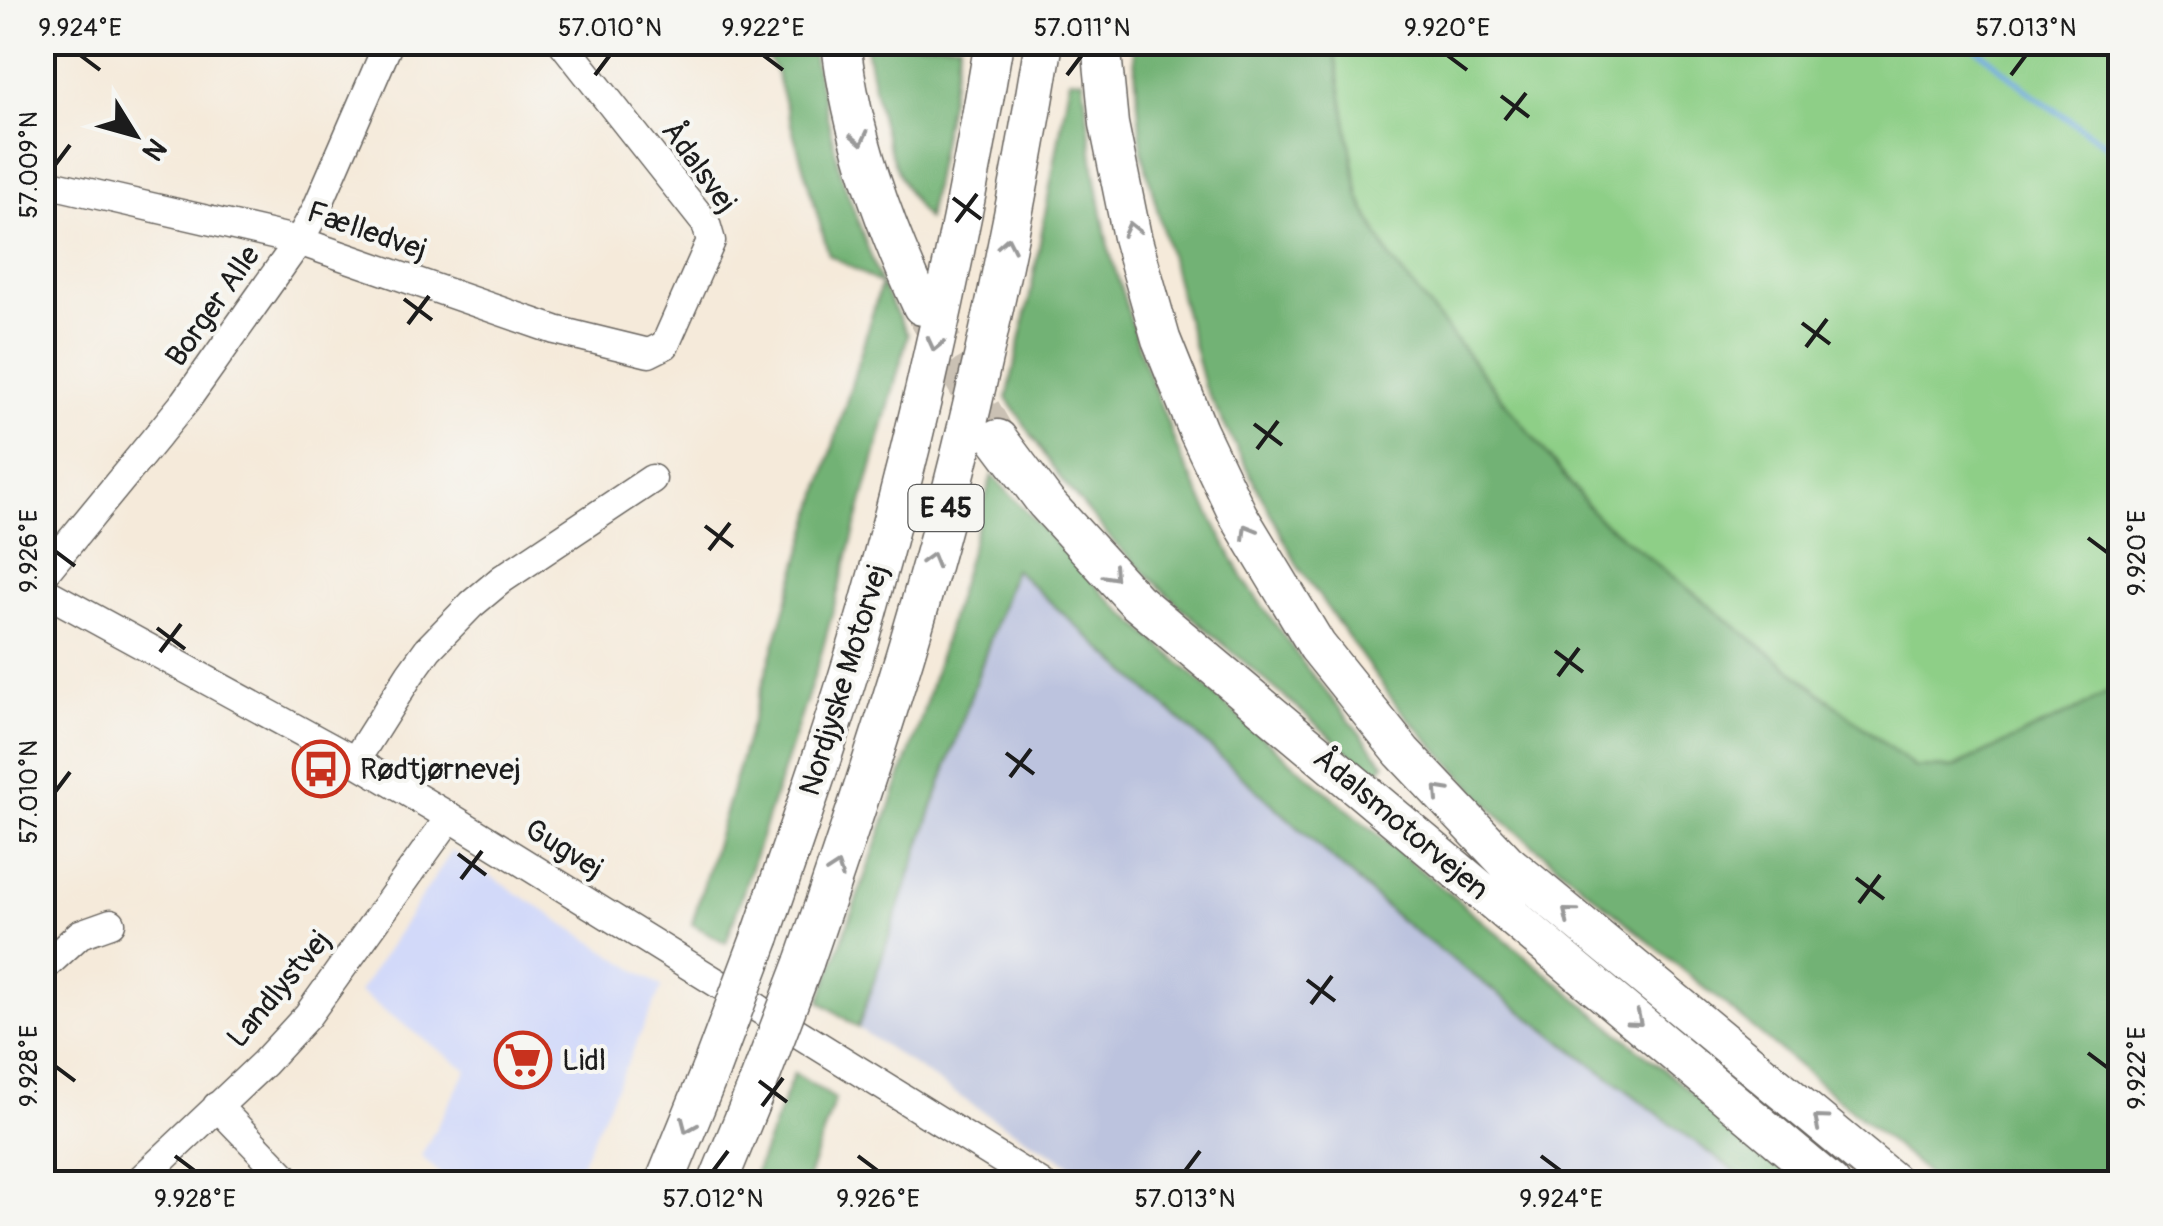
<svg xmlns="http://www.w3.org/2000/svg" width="2163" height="1226" font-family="Pangolin,sans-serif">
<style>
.built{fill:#d2d9f9}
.industrial{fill:#bcc3de}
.green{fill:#8ecf87;stroke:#557652;stroke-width:2.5}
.forest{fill:#72b274;stroke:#476748;stroke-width:2.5}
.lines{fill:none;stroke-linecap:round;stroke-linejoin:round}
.stream{stroke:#6da9de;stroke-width:6}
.highway-tunnel{stroke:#cac1b4;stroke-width:38;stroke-dasharray:38 19;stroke-linecap:butt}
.minor-casing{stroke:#68645e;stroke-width:31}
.highway-casing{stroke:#68645e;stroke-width:41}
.minor{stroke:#fff;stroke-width:28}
.highway{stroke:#fff;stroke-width:38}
.highway-bridge-casing{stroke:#68645e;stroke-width:41;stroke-linecap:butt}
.highway-bridge{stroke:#fff;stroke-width:38}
.oneway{stroke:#999}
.ticks{fill:none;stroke:#1c1c1c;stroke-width:4}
.labels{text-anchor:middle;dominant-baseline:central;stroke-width:8;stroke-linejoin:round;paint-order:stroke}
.shield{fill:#f6f6f2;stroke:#5d5d5c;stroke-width:2.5}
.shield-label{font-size:28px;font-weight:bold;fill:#1c1c1c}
.street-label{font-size:30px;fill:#1c1c1c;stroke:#f6f6f2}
.poi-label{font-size:30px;fill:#1c1c1c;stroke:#f6f6f2;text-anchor:start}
.neatline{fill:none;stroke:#1c1c1c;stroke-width:4}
.ticks-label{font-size:25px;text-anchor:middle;fill:#1c1c1c}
</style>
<rect width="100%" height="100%" fill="#f6f6f2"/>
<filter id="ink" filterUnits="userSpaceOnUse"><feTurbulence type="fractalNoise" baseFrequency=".01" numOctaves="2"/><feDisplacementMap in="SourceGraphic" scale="20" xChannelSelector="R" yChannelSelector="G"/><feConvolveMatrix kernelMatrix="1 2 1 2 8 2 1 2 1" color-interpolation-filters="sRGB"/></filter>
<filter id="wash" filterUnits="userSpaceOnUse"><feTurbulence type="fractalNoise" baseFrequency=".0048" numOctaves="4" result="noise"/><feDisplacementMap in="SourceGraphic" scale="40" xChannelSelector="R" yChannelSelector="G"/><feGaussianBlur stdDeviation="2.25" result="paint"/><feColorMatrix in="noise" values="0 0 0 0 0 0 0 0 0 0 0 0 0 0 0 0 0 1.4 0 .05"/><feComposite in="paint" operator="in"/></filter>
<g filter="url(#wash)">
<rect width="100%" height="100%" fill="#f5eada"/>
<path class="built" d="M452 851 662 987 572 1183H450L421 1156 467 1070 359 992Z"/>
<path class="industrial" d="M1014 569 1400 920 1750 1183H1101L986 1114 858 1028Z"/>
<path class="green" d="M1333 43H2120V684L2086 705 1953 768 1914 767 1597 517 1390 258 1359 197Z"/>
<path class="forest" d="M761 43H810L841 175 881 284 908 335 819 662 726 943 692 924 881 284 829 255 776 73Z
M865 43H960L927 219C885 170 878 104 865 43Z
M1133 43H1333L1359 197 1390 258 1597 517 1914 767 1953 768 2086 705 2120 684V1183H1939L1502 819 1397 706 1299 568 1204 386 1142 152Z
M1070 78 1083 79 1095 174 1108 246 1142 357 1181 458 1244 580 1305 666 1385 764 1375 775 1184 610 1116 545 1060 478 1007 398 1030 296Z
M992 475 1106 596 1256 732 1401 854 1802 1183H1750L1400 920 1014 569 858 1028 820 1001 919 726Z
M794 1073 835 1099 806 1183H751Z"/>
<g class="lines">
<path class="stream" d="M1969 42 2037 98 2107 145 2120 173"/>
</g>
</g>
<g filter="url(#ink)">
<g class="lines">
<path class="highway-tunnel" d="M925 312 998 439"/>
<g class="minor-casing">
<path id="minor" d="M42 182 299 241 555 330 649 353 665 345 711 241 706 224 562 42
M42 576 185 402 299 241 316 210 389 42
M42 590 355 761 450 817 1041 1184
M355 761 410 674 428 649 472 604 502 579 652 479
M42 969 80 934 111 923
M217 1106 292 1184
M136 1184 264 1063 308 1015 450 817"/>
</g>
<g class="highway-casing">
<path id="highway" d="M841 42C851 134 883 222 922 306
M1101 42 1109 124 1132 237 1161 339 1198 431 1238 515 1317 646 1402 752 1507 863 1895 1184
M998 439 1046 503 1136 601 1831 1184
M761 936C798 828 836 721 867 612 920 425 962 234 994 42
M804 963C861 797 917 630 959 460 993 322 1021 183 1044 42
M664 1184 711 1069
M717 1184 756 1089"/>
</g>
<use href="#minor" class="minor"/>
<use href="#highway" class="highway"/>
<g class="highway-bridge-casing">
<path id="highway-bridge" d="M711 1069 761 936
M756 1089 804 963"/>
</g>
<use href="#highway-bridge" class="highway-bridge"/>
</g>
<defs><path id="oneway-chevron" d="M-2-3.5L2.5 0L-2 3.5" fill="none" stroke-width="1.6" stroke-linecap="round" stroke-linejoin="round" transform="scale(2.5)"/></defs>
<g class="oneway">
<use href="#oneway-chevron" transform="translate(860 138) rotate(77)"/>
<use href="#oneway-chevron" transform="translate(1131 229) rotate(-103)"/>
<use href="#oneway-chevron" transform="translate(1007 244) rotate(-79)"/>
<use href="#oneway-chevron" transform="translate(935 344) rotate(103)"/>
<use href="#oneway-chevron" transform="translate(1248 531) rotate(-121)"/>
<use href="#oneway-chevron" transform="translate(931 560) rotate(-74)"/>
<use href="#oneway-chevron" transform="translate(1112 574) rotate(47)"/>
<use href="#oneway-chevron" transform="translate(1440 792) rotate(-133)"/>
<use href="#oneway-chevron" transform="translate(836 870) rotate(-71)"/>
<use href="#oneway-chevron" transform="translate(1569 914) rotate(-141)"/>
<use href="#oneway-chevron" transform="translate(1636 1020) rotate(40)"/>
<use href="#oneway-chevron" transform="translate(1820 1121) rotate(-140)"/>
<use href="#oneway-chevron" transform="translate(688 1126) rotate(113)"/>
</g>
</g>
<path class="ticks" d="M80 55 100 70M763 55 783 70M1447 55 1467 70M595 75 610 55M1067 75 1082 55M2011 75 2026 55M1501 96 1529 117M1505 120 1526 93M55 165 70 145M953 198 981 219M956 222 977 194M404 299 432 320M1802 323 1830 344M408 324 429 296M1806 347 1827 319M1254 424 1282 445M1257 449 1278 421M705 526 733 547M2088 538 2108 553M709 550 730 523M55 551 75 566M157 628 185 649M1555 651 1583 672M160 652 181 624M1558 676 1579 648M1006 753 1034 774M1010 777 1031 749M55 792 70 772M458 854 486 875M1856 878 1884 899M461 879 482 851M1859 903 1880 875M1307 980 1335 1001M1311 1004 1332 976M2088 1053 2108 1068M55 1066 75 1081M759 1081 787 1102M762 1106 783 1078M175 1156 195 1171M858 1156 878 1171M1541 1156 1561 1171M713 1171 728 1151M1185 1171 1200 1151"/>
<defs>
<g id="bus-ring" transform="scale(2.875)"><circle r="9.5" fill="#f6f6f2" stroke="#c8321e" stroke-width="1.5"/><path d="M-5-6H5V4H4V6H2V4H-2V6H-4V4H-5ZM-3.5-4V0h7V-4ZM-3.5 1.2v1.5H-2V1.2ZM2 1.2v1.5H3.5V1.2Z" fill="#c8321e"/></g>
<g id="supermarket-ring" transform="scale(2.875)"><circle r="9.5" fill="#f6f6f2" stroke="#c8321e" stroke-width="1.5"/><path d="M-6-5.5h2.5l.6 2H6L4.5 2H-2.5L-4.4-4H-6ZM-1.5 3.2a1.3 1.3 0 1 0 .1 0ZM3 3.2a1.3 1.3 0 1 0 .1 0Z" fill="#c8321e"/></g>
</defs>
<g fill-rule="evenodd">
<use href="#bus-ring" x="321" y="769"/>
<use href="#supermarket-ring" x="523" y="1060"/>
</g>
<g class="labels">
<rect class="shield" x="908.5" y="485" width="75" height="46" rx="8"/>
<g class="shield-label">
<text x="946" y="508">E 45</text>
</g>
<g class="street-label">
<text transform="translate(699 167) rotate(54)">Ådalsvej</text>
<text transform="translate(367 231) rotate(19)">Fælledvej</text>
<text transform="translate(213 306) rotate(-55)">Borger Alle</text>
<text transform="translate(844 680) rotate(-73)">Nordjyske Motorvej</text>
<text transform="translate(1401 824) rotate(40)">Ådalsmotorvejen</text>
<text transform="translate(564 849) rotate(32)">Gugvej</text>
<text transform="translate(279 989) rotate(-50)">Landlystvej</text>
</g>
<g class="poi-label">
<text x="360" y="769">Rødtjørnevej</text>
<text x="562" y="1060">Lidl</text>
</g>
</g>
<rect width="2163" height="1226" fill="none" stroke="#f6f6f2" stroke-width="110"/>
<g transform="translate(135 135) rotate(127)" stroke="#f6f6f2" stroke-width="8" paint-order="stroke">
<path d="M0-8L18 38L0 25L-18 38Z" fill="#1c1c1c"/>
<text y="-15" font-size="28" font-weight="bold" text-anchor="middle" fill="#1c1c1c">N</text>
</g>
<rect x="55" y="55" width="2053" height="1116" class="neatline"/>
<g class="ticks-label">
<text x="80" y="36">9.924°E</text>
<text x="610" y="36">57.010°N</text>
<text x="763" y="36">9.922°E</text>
<text x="1082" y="36">57.011°N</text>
<text x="1447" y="36">9.920°E</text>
<text x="2026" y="36">57.013°N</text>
<text transform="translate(28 165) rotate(-90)" y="9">57.009°N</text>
<text transform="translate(28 551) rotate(-90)" y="9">9.926°E</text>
<text transform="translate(2136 553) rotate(-90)" y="9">9.920°E</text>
<text transform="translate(28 792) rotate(-90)" y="9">57.010°N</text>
<text transform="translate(28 1066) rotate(-90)" y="9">9.928°E</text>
<text transform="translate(2136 1068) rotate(-90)" y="9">9.922°E</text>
<text x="195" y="1207">9.928°E</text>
<text x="713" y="1207">57.012°N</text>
<text x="878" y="1207">9.926°E</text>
<text x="1185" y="1207">57.013°N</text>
<text x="1561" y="1207">9.924°E</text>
</g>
</svg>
